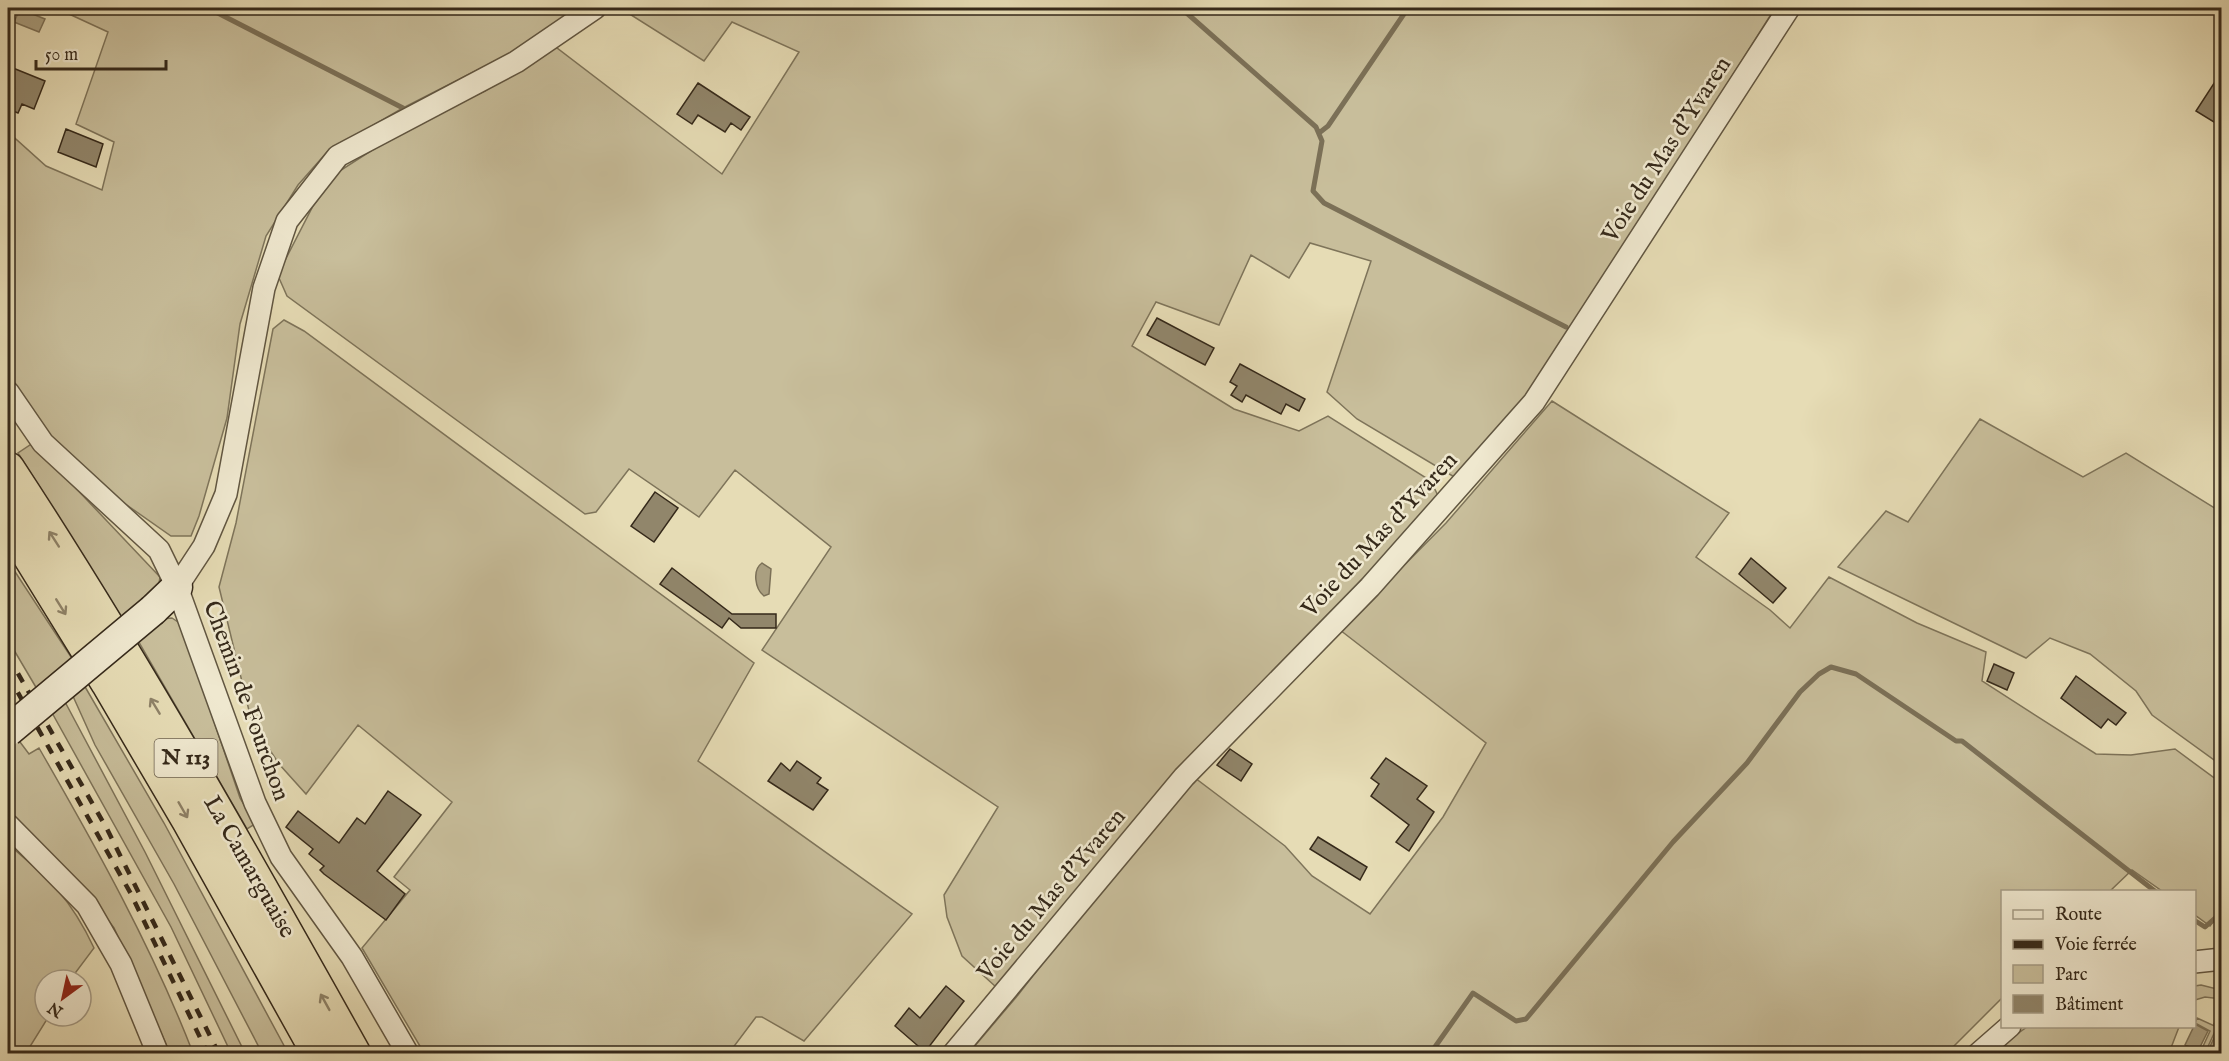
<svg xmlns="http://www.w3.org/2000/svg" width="2229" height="1061" font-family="'IM FELL English',serif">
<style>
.green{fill:#c8be9b;stroke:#7e745a;stroke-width:1.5}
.water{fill:#aa9f80;stroke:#7b7057;stroke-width:1.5}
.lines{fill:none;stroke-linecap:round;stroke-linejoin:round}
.stream{stroke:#7b7057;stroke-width:5}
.building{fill:#91866b;stroke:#35291a;stroke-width:1.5}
.street-casing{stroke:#615641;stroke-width:24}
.secondary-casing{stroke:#35291a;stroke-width:33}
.highway-casing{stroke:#35291a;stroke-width:36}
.street{stroke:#efe8cf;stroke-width:21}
.secondary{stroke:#efe8cf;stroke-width:30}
.highway{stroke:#e6dcb5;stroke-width:33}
.rail{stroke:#35291a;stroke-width:4.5;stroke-dasharray:10 10;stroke-linecap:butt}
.secondary-bridge-casing{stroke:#35291a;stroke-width:33;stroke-linecap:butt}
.secondary-bridge{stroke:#efe8cf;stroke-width:30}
.oneway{stroke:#8e8268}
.labels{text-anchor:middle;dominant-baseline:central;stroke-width:5;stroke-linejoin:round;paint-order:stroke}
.shield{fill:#efe8cf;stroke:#6d6250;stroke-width:1.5}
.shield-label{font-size:22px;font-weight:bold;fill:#35291a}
.street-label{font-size:24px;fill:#35291a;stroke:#efe8cf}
</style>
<rect width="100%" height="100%" fill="#e6dcb5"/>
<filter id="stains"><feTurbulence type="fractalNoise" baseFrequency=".00333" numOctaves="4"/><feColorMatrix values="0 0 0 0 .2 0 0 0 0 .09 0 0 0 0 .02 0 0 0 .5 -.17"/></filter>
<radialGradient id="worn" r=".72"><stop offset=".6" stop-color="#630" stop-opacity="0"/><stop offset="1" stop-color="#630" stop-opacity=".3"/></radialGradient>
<path class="green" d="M56 8H573L574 11 536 40 403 108 327 152 298 185 266 236 240 324 227 418 199 516 191 536H171L121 501 68 457 32 415 8 371V132L46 166 102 190 114 142 76 124 108 32Z
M620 8H1775L1533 392 1456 478 1357 419 1327 392 1371 261 1310 243 1289 278 1251 255 1219 325 1156 302 1132 346 1234 409 1299 431 1328 416 1431 481 1440 500 996 987 962 956 947 917 944 895 998 807 762 650 831 547 735 470 699 517 629 469 596 512 585 514 287 296 279 278 280 270 313 206 338 172 408 127 485 91 553 45 722 174 799 52 732 22 704 61Z
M284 320 304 331 754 663 698 761 912 914 804 1041 762 1017H756L729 1053H424L362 948 410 890 394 877 452 802 358 725 306 794 279 764 252 723 219 587 236 523 273 329Z
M1552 401 1729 513 1696 557 1770 610 1790 628 1829 577 1917 623 1986 652 1982 681 2096 754 2131 755 2175 749 2221 783V912L2210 926 2195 915 2194 892 2162 891 2132 870 2110 891 2002 892V998L1947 1053 968 1054 1018 995 1094 897 1195 778 1285 846 1312 876 1370 914 1443 817 1486 743 1340 630 1446 523Z
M1980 419 2083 477 2126 453 2221 512V765L2152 715 2136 691 2090 654 2050 638 2026 658 1838 567 1886 511 1908 522Z
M33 443 160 577 158 589 122 618 18 453Z
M8 561 73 660 37 689 8 640Z
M172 618 181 624 240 798 255 824 247 829 137 639 161 619Z
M84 685 164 823 288 1053H262L174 884 95 745 72 694Z
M64 700 145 852 245 1053H231L171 927 51 711Z
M17 738 29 754 39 748C96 847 152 947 193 1053H170L114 928 95 903 8 810V746Z
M8 844C50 880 70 897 94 948L70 980H45V1016H49L26 1053H8Z
M2201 985 2221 990V999L2205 997 2195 1000V986Z
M2197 1018 2217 1027 2205 1053H2200L2210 1031 2195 1023Z
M2027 1027H2179L2169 1053 1989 1054Z"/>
<path class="water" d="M20 9 45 19 39 32 14 22Z
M762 563 771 569 769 594 764 596C755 589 752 570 762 563Z
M2220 1011 2221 1053H2207L2219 1027 2214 1024Z
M2195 1024 2208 1031 2198 1051 2185 1045Z"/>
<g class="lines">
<path class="stream" d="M208 8 403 108
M1181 8 1316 127 1322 141 1313 191 1324 203 1566 327
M1319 133 1328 126 1408 8
M2194 920 2205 927 2222 912
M1430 1054 1473 993 1516 1021 1526 1019 1673 842 1747 763 1800 692 1819 674 1831 667 1856 674 1956 741H1962L2156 892"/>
</g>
<path class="building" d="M8 66 45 81 34 109 22 104 18 113 8 109Z
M2222 71V127L2196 111Z
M698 83 750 117 741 130 731 123 725 132 698 115 692 124 677 114Z
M66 129 103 144 96 167 58 152Z
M1157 318 1214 348 1205 365 1147 335Z
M1240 364 1305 399 1299 411 1286 404 1281 414 1246 395 1242 402 1231 395 1237 386 1230 382Z
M655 492 678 508 654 542 631 526Z
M1751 558 1786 588 1773 603 1739 574Z
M672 568 732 614H776V628H741L729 618 722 628 660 584Z
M1994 664 2014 673 2007 690 1987 681Z
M2076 676 2126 713 2116 725 2108 719 2101 728 2061 698Z
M1230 749 1252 764 1241 781 1217 765Z
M1386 758 1427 786 1417 799 1434 812 1409 851 1396 842 1409 825 1371 796 1379 784 1371 778Z
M797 761 821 778 817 783 828 790 813 810 768 781 781 763 790 771Z
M388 791 421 815 377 871 405 894 386 920 324 874 320 870 324 866 309 854 313 849 286 827 298 811 339 843 357 818 365 824Z
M1318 837 1367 867 1360 880 1310 849Z
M946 986 964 1001 925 1052 895 1026 909 1008 920 1018Z"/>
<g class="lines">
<g class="street-casing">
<path id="street" d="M8 392 43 443 159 550 177 587 255 803 281 857 352 957 408 1054
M177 587 204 546 226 494 264 288 287 221 338 156 516 62 595 8
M8 825 87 905 121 964 158 1054
M2194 962 2222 959
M953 1054 1184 777 1370 587 1534 402 1789 8
M1978 1054 2010 1026"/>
</g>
<g class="secondary-casing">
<path id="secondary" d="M153 610 177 587"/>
</g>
<g class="highway-casing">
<path id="highway" d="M8 469C132 658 243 856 354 1054
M8 521 108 683 189 821 319 1054"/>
</g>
<use href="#street" class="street"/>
<use href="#secondary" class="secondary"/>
<use href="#highway" class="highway"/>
<path class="rail" d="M8 656 107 829 219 1054
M8 675 131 894 208 1054"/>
<g class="secondary-bridge-casing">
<path id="secondary-bridge" d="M8 731 153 610"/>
</g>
<use href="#secondary-bridge" class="secondary-bridge"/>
</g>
<defs><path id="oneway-shaft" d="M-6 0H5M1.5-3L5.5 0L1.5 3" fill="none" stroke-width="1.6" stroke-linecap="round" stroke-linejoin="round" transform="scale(1.5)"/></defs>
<g class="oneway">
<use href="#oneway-shaft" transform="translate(54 539) rotate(-123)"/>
<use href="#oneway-shaft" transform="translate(61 607) rotate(58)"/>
<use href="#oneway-shaft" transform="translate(155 706) rotate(-121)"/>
<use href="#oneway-shaft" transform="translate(183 810) rotate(60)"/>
<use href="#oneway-shaft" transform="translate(325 1002) rotate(-119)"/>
</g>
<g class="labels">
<rect class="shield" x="154.5" y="739" width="63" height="38" rx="4.5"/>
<g class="shield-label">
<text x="186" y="758">N 113</text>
</g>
<g class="street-label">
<text transform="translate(1667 150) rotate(-57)">Voie du Mas d'Yvaren</text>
<text transform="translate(1380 535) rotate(-47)">Voie du Mas d'Yvaren</text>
<text transform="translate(246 701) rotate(70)">Chemin de Fourchon</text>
<text transform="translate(249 867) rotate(60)">La Camarguaise</text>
<text transform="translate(1052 895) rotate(-50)">Voie du Mas d'Yvaren</text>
</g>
</g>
<rect width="2229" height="1061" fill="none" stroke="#e6dcb5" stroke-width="30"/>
<rect x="9" y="9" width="2211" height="1043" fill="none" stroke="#35291a" stroke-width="3"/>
<rect x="15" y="15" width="2199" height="1031" fill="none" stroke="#35291a" stroke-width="1.5"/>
<rect x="2001" y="890" width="195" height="138" fill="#efe8cf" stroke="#a59c87" stroke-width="1.5"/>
<rect x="2013" y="910" width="30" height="9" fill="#efe8cf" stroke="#a59c87" stroke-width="1.5"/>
<text x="2055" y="920" font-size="18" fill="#35291a">Route</text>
<rect x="2013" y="940" width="30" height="9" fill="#35291a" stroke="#a59c87" stroke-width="1.5"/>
<text x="2055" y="950" font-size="18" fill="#35291a">Voie ferrée</text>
<rect x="2013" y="965" width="30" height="18" fill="#c8be9b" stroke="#a59c87" stroke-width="1.5"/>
<text x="2055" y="980" font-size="18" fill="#35291a">Parc</text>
<rect x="2013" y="995" width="30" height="18" fill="#91866b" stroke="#a59c87" stroke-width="1.5"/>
<text x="2055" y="1010" font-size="18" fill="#35291a">Bâtiment</text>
<g transform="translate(63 998) rotate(213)"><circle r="28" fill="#efe8cf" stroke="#a59c87" stroke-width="1.5"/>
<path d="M0-4.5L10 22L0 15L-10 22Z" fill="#8f2418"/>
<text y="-9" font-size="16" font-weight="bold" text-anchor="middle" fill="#35291a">N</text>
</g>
<path d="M36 60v9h130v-9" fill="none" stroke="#35291a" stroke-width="3"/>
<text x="45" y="60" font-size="18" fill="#35291a" stroke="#efe8cf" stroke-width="4.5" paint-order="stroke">50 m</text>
<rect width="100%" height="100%" filter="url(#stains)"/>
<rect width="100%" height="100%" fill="url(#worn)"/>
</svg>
